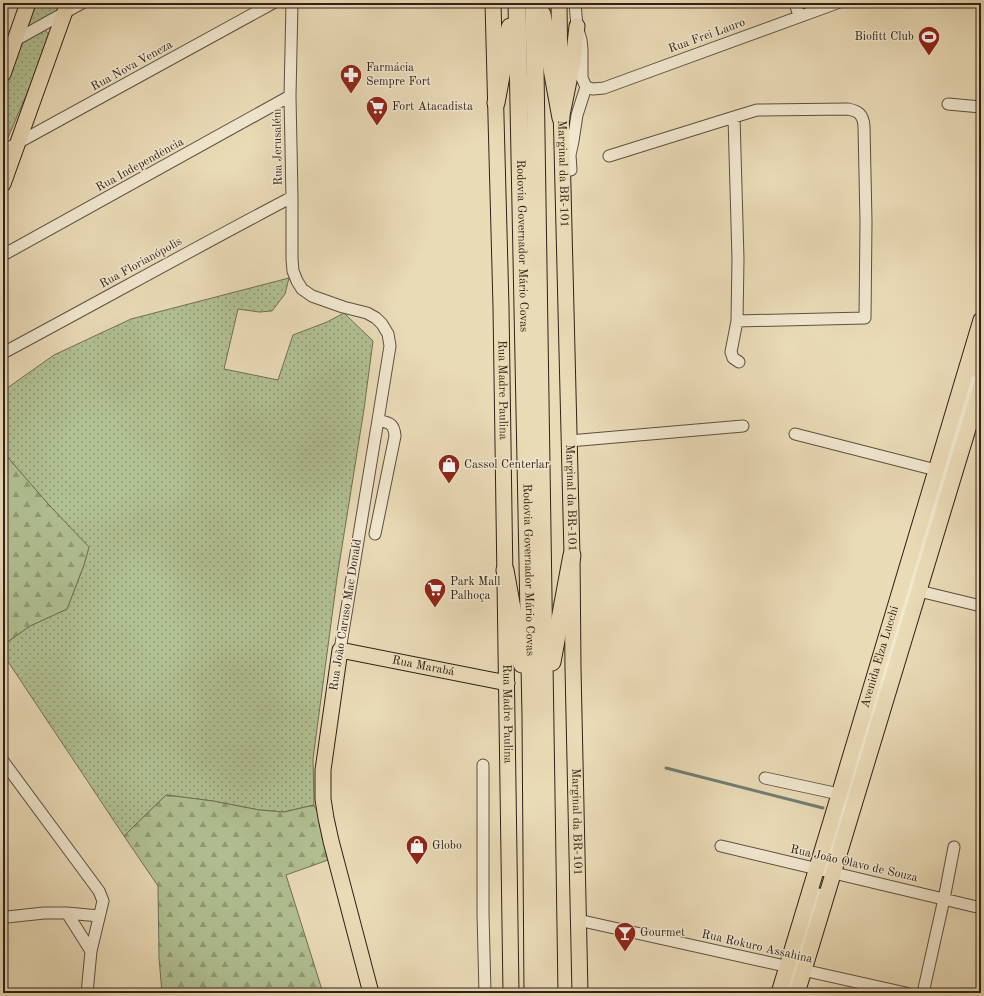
<svg xmlns="http://www.w3.org/2000/svg" width="984" height="996" font-family="'Old Standard TT',serif">
<style>
.grass{fill:url(#grass-dots);stroke:#717056}
.forest{fill:url(#forest-firs);stroke:#717056}
.lines{fill:none;stroke-linecap:round;stroke-linejoin:round}
.stream{stroke:#6f7d74;stroke-width:3}
.minor-casing{stroke:#5f4f40;stroke-width:13}
.major-casing{stroke:#312019;stroke-width:17}
.highway-casing{stroke:#312019;stroke-width:19}
.minor{stroke:#f1e8d0;stroke-width:11}
.major{stroke:#eadbb7;stroke-width:15}
.highway{stroke:#eadbb7;stroke-width:17}
.labels{text-anchor:middle;dominant-baseline:central;stroke-width:3;stroke-linejoin:round;paint-order:stroke}
.street-label{font-size:12px;fill:#312019;stroke:#f1e8d0}
.poi-label{font-size:12px;fill:#312019;stroke:#f1e8d0;text-anchor:start}
</style>
<defs>
<pattern id="grass-dots" width="8" height="8" patternUnits="userSpaceOnUse"><rect width="8" height="8" fill="#b1c193"/><path d="M2 2h.1M6 6h.1" fill="none" stroke="#919c77" stroke-width="1.8" stroke-linecap="round"/></pattern>
<pattern id="forest-firs" width="22" height="20" patternUnits="userSpaceOnUse"><rect width="22" height="20" fill="#b1c193"/><path d="M5 1l3.5 6h-7zM16 11l3.5 6h-7z" fill="#919c77"/></pattern>
</defs>
<rect width="100%" height="100%" fill="#eadbb7"/>
<filter id="stains"><feTurbulence type="fractalNoise" baseFrequency=".005" numOctaves="4"/><feColorMatrix values="0 0 0 0 .2 0 0 0 0 .09 0 0 0 0 .02 0 0 0 .5 -.17"/></filter>
<radialGradient id="worn" r=".72"><stop offset=".6" stop-color="#630" stop-opacity="0"/><stop offset="1" stop-color="#630" stop-opacity=".3"/></radialGradient>
<path class="grass" d="M31 3H63L61 8 57 11 25 29Z
M43 29 46 31 50 37 47 46 7 140 3 141V86L18 44Z
M289 278 285 294 272 311 259 312 238 309 224 369 278 380 293 335 327 322 344 313 373 341 364 409 337 578 313 759 314 805 284 812 259 810 213 801 166 795 124 836 3 654V645L30 626 67 609 84 565 88 550 3 452V391L54 355 131 319Z"/>
<path class="forest" d="M3 452 49 505 89 547 84 565 67 609 30 626 3 645Z
M166 795 213 801 259 810 284 812 314 805 318 813 328 860 286 875 323 993H162L159 958 158 886 124 836Z"/>
<g class="lines">
<path class="stream" d="M666 768 823 808"/>
<g class="minor-casing">
<path id="minor" d="M292 3 290 96 292 197V259L293 271 297 281 302 289 312 296 343 307 367 313 376 318 382 324 388 334 390 346 378 420 340 650
M575 3 577 26 581 40 582 49V78L586 87
M795 3 799 16
M3 47 82 3
M586 87 593 89 604 88 837 3
M948 104 981 107
M3 151 273 3
M609 156 734 117 757 110 848 109C858 111 863 114 864 126L866 222 865 318 737 321 738 259 734 117
M571 170 570 155 573 141 577 115 586 87
M3 255 290 96
M737 321 731 352 733 358 739 362
M3 353C100 301 195 248 292 197
M795 434 936 470
M569 441 743 426
M375 534 395 436C394 423 389 423 378 420
M919 591 981 606
M3 761 99 891 103 901 91 951 87 993
M483 765V914L485 993
M765 778 839 794
M721 846 981 908
M828 866 981 351
M67 913 91 951
M3 915 7 917 44 913H67L99 916
M578 920 906 993
M789 993 819 894
M923 993 944 899 954 847"/>
</g>
<g class="major-casing">
<g id="major">
<path id="s1" d="M493 3 501 307 511 993"/>
<path d="M559 3 560 82"/>
<path d="M3 74 28 3"/>
<path id="s2" d="M561 106 572 555 573 668 580 993"/>
<path d="M562 115 573 61 577 26"/>
<path d="M3 184 68 3"/>
<path d="M967 368 981 371"/>
<path id="s3" d="M371 993 331 841 326 818 323 799V770L340 650 507 683"/>
<path id="s4" d="M779 993 832 818 981 320"/>
<path d="M797 993 981 386"/>
</g>
</g>
<g class="highway-casing">
<g id="highway">
<path id="s5" d="M517 3 531 716 533 993"/>
<path d="M534 3 549 993"/>
<path d="M542 14 561 118"/>
<path d="M496 103 510 27"/>
<path d="M505 570 522 664"/>
<path d="M552 662 572 555"/>
</g>
</g>
<use href="#minor" class="minor"/>
<use href="#major" class="major"/>
<use href="#highway" class="highway"/>
</g>
<defs>
<g id="stadium-pin" transform="scale(1.15)"><path d="M0 17L-7.5 6A9.5 9.5 0 1 1 7.5 6Z" fill="#8f2418" stroke="#f1e8d0"/><path d="M0-5a6.5 5 0 1 0 0 10a6.5 5 0 1 0 0-10ZM-3.5-1.8h7v3.6h-7Z" fill="#fff"/></g>
<g id="pharmacy-pin" transform="scale(1.15)"><path d="M0 17L-7.5 6A9.5 9.5 0 1 1 7.5 6Z" fill="#8f2418" stroke="#f1e8d0"/><path d="M-2-6h4v4h4v4h-4v4h-4v-4h-4v-4h4Z" fill="#fff"/></g>
<g id="supermarket-pin" transform="scale(1.15)"><path d="M0 17L-7.5 6A9.5 9.5 0 1 1 7.5 6Z" fill="#8f2418" stroke="#f1e8d0"/><path d="M-6-5.5h2.5l.6 2H6L4.5 2H-2.5L-4.4-4H-6ZM-1.5 3.2a1.3 1.3 0 1 0 .1 0ZM3 3.2a1.3 1.3 0 1 0 .1 0Z" fill="#fff"/></g>
<g id="shop-pin" transform="scale(1.15)"><path d="M0 17L-7.5 6A9.5 9.5 0 1 1 7.5 6Z" fill="#8f2418" stroke="#f1e8d0"/><path d="M-5-2.5h2.3a2.7 3.5 0 0 1 5.4 0H5L5.5 6h-11ZM-1.5-2.5h3a1.5 2.3 0 0 0-3 0Z" fill="#fff"/></g>
<g id="bar-pin" transform="scale(1.15)"><path d="M0 17L-7.5 6A9.5 9.5 0 1 1 7.5 6Z" fill="#8f2418" stroke="#f1e8d0"/><path d="M-6-5H6L.8 .8V4.5H3.5V6h-7V4.5H-.8V.8Z" fill="#fff"/></g>
</defs>
<g fill-rule="evenodd">
<use href="#stadium-pin" x="929" y="37"/>
<use href="#pharmacy-pin" x="351" y="75"/>
<use href="#supermarket-pin" x="377" y="107"/>
<use href="#shop-pin" x="449" y="465"/>
<use href="#supermarket-pin" x="435" y="589"/>
<use href="#shop-pin" x="417" y="846"/>
<use href="#bar-pin" x="625" y="933"/>
</g>
<g class="labels">
<g class="street-label">
<text transform="translate(707 36) rotate(-20)">Rua Frei Lauro</text>
<text transform="translate(132 66) rotate(-29)">Rua Nova Veneza</text>
<text transform="translate(278 147) rotate(-91)">Rua Jerusalém</text>
<text transform="translate(140 165) rotate(-29)">Rua Independência</text>
<text stroke="none"><textPath href="#s2" startOffset="68">Marginal da BR-101</textPath></text>
<text stroke="none"><textPath href="#s5" startOffset="243">Rodovia Governador Mário Covas</textPath></text>
<text transform="translate(141 263) rotate(-29)">Rua Florianópolis</text>
<text stroke="none"><textPath href="#s1" startOffset="387">Rua Madre Paulina</textPath></text>
<text stroke="none"><textPath href="#s2" startOffset="392">Marginal da BR-101</textPath></text>
<text stroke="none"><textPath href="#s5" startOffset="567">Rodovia Governador Mário Covas</textPath></text>
<text transform="translate(346 615) rotate(-81)">Rua João Caruso Mac Donald</text>
<text stroke="none"><textPath href="#s4" startOffset="351">Avenida Elza Lucchi</textPath></text>
<text stroke="none"><textPath href="#s3" startOffset="435">Rua Marabá</textPath></text>
<text stroke="none"><textPath href="#s1" startOffset="711">Rua Madre Paulina</textPath></text>
<text stroke="none"><textPath href="#s2" startOffset="716">Marginal da BR-101</textPath></text>
<text transform="translate(854 864) rotate(13)">Rua João Olavo de Souza</text>
<text transform="translate(757 947) rotate(13)">Rua Rokuro Assahina</text>
</g>
<g class="poi-label">
<text x="914" y="37" text-anchor="end">Biofitt Club</text>
<text x="366" y="68">Farmácia<tspan x="366" dy="14">Sempre Fort</tspan></text>
<text x="392" y="107">Fort Atacadista</text>
<text x="464" y="465">Cassol Centerlar</text>
<text x="450" y="582">Park Mall<tspan x="450" dy="14">Palhoça</tspan></text>
<text x="432" y="846">Globo</text>
<text x="640" y="933">Gourmet</text>
</g>
</g>
<rect width="984" height="996" fill="none" stroke="#eadbb7" stroke-width="16"/>
<rect x="4" y="4" width="976" height="988" fill="none" stroke="#312019" stroke-width="2"/>
<rect x="8" y="8" width="968" height="980" fill="none" stroke="#312019"/>
<rect width="100%" height="100%" filter="url(#stains)"/>
<rect width="100%" height="100%" fill="url(#worn)"/>
</svg>
